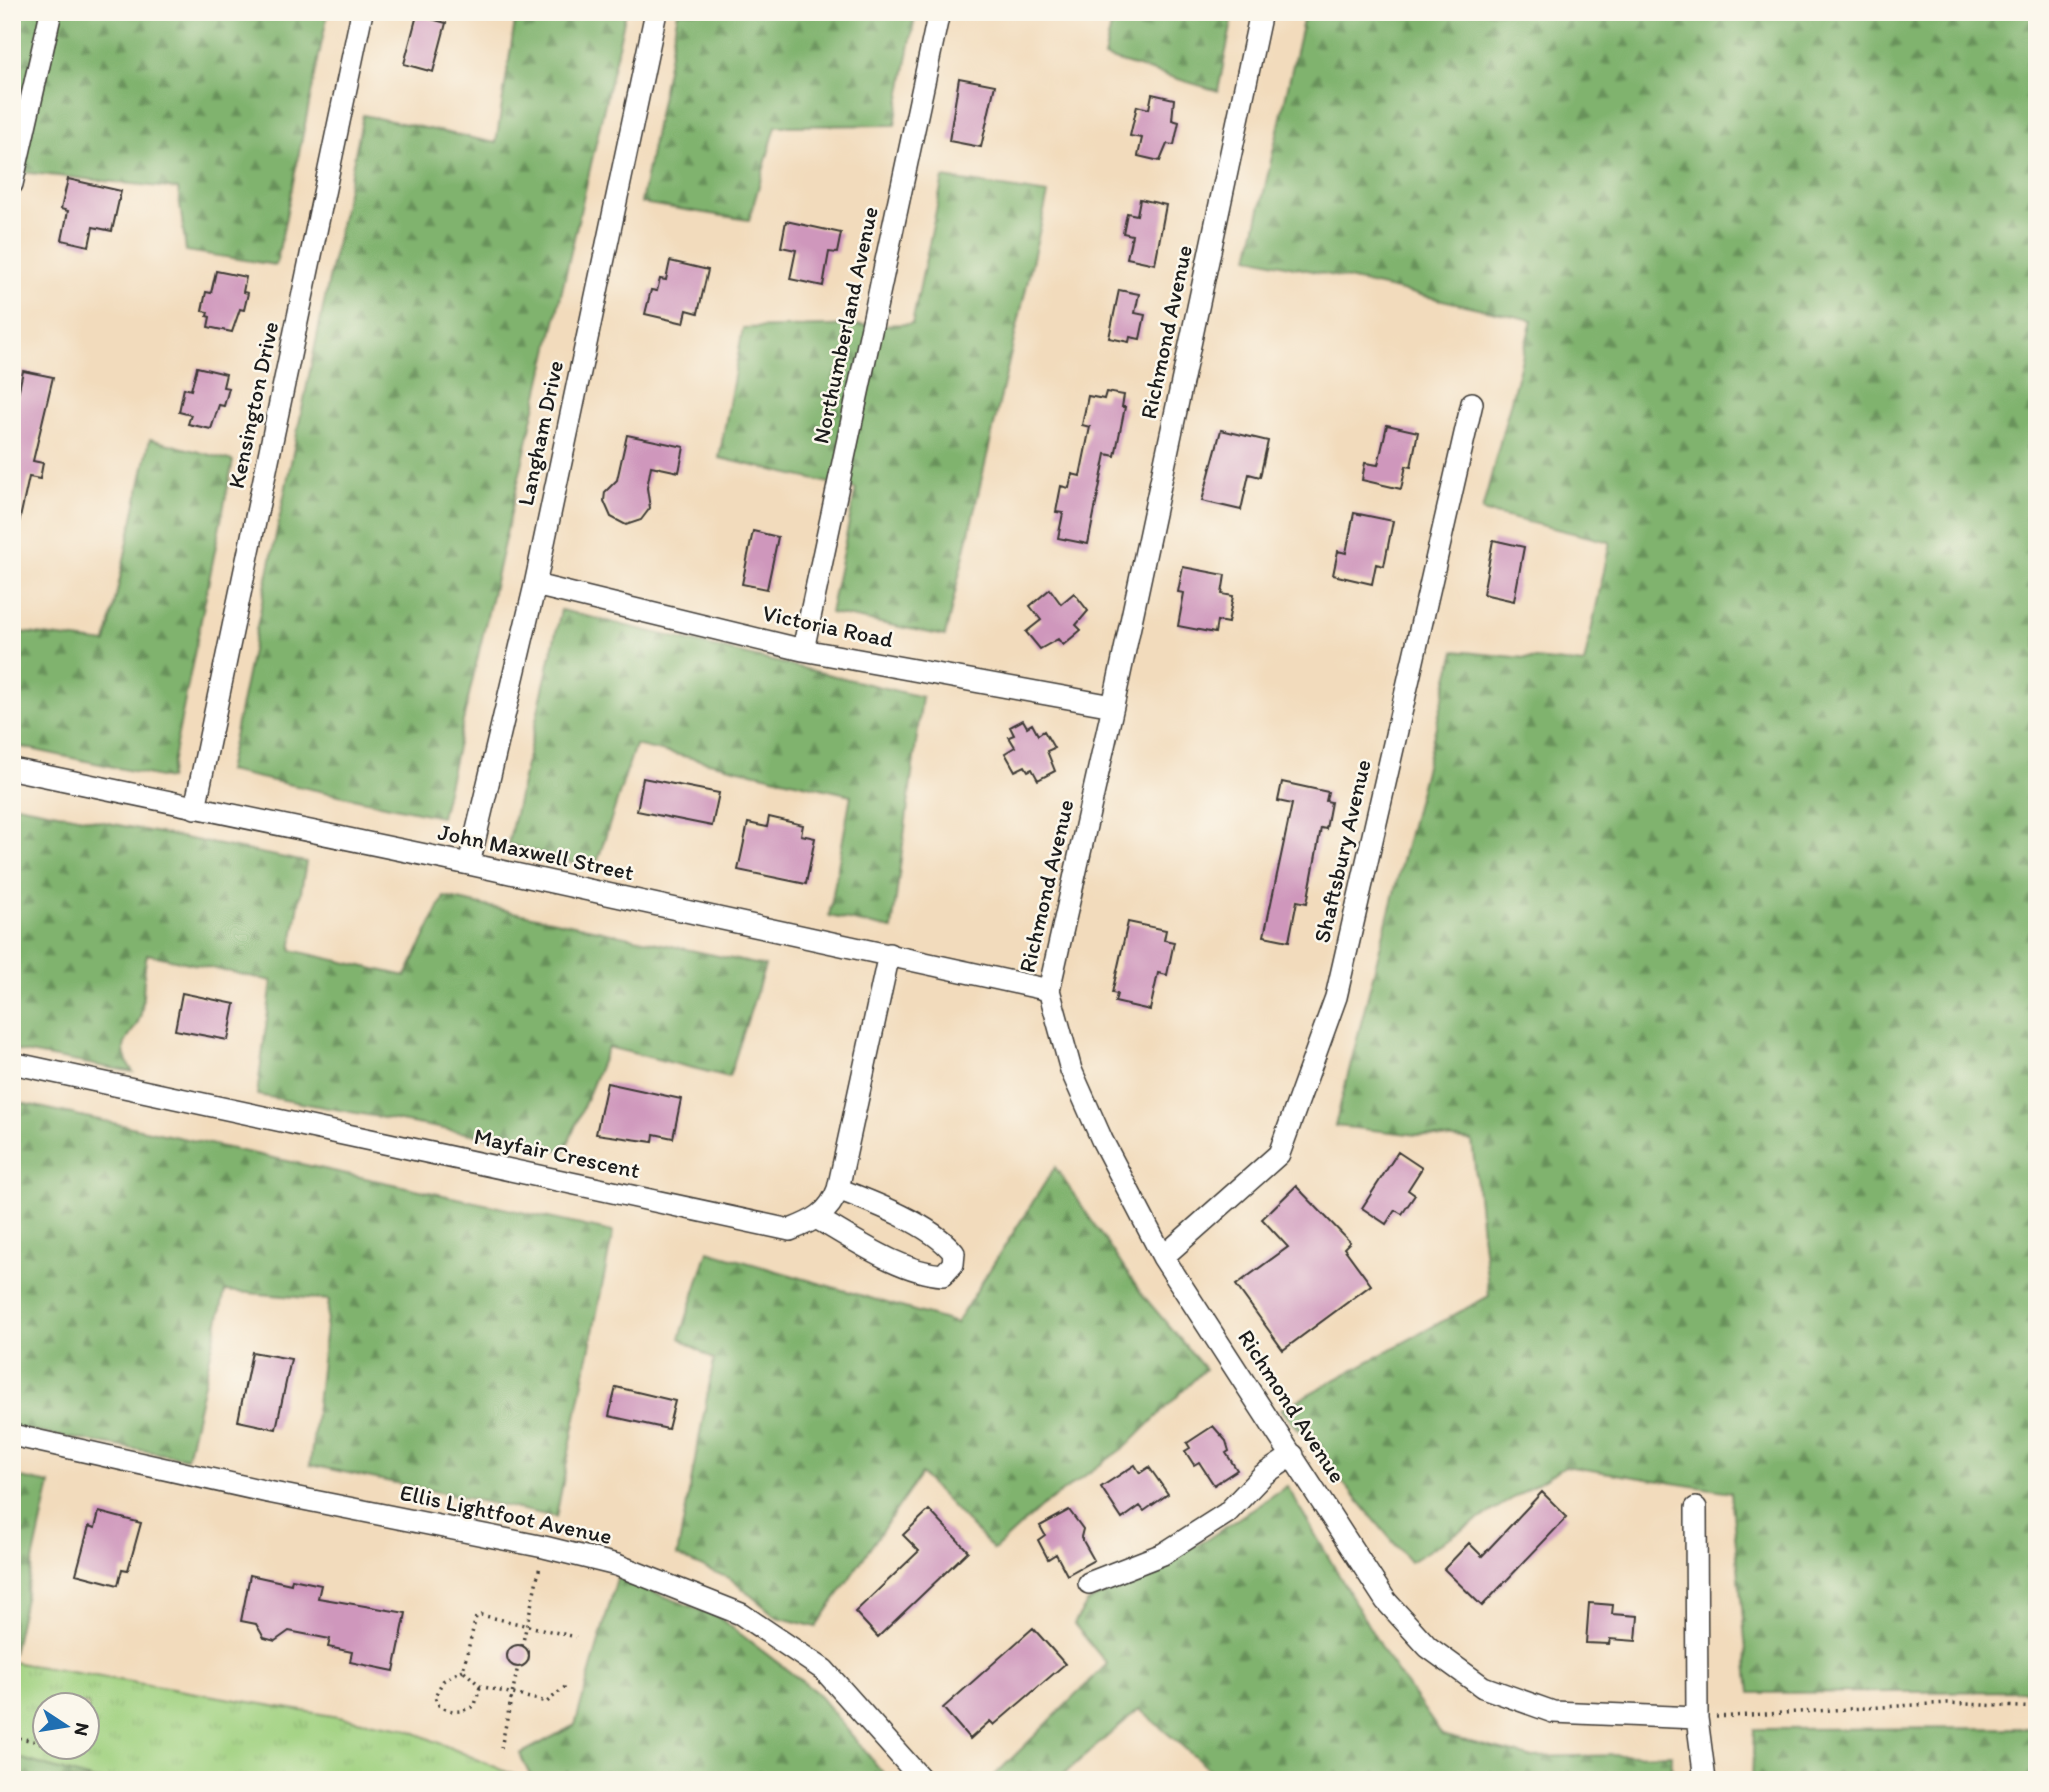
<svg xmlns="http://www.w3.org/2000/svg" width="2049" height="1792" font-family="Itim,sans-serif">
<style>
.grass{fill:url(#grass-tufts);stroke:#5e764e;stroke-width:2;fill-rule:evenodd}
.forest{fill:url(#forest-firs);stroke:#4e6845;stroke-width:2}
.building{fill:#cf97bc}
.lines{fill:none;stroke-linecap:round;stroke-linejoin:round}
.street-casing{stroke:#3c3934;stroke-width:24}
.path{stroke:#3c3934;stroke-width:3.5;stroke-dasharray:2 5;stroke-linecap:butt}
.street{stroke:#fff;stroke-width:21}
.labels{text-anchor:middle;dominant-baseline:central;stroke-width:5;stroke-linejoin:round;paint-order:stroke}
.street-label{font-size:23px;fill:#1c1c1c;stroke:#fbf7ec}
</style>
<defs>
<pattern id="grass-tufts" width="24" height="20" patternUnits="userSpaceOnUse" patternTransform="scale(1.75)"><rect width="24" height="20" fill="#a0d180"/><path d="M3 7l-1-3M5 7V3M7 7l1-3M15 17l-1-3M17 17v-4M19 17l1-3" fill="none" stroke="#89b36e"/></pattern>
<pattern id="forest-firs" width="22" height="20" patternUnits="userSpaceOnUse" patternTransform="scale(1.75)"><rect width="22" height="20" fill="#80b36e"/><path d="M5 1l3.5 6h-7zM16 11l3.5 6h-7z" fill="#68915a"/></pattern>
</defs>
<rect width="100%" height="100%" fill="#fbf7ec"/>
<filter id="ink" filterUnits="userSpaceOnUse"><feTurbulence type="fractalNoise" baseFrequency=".0143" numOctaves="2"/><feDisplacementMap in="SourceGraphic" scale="14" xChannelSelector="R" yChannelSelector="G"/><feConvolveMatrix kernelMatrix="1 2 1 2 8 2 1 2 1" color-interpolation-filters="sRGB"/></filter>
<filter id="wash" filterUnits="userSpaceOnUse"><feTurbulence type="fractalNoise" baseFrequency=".00686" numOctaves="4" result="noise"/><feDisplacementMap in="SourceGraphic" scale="28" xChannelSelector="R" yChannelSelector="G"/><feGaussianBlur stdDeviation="1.57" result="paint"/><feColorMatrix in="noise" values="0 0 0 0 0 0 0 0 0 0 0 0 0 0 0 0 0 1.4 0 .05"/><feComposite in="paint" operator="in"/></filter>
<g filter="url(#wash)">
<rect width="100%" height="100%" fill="#f2dbbc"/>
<path class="grass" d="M12 1662 404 1728 526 1780H47L12 1760ZM46 1704H88V1746H46Z"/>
<path class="forest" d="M12 12H328L276 265 186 251 178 189 12 171Z
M507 12H626L441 817 227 771 363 115 496 143 516 15Z
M678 12H916L895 125 776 126 749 220 641 203Z
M1114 12H1234L1218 91 1104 57Z
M1305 12H2037V1691L1750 1693 1731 1492 1565 1466 1410 1562 1281 1409 1489 1296 1472 1141 1335 1126 1455 651 1584 664 1610 542 1482 511 1532 320 1249 257Z
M943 178 1048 194 945 636 830 613 856 489 719 458 743 328 912 324Z
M150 439 233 461 169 779 12 745V631L106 643Z
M561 610 922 697 892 929 829 916 851 795 635 745 595 869 508 844Z
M12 804 306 862 291 950 406 976 444 897 765 966 729 1077 608 1047 565 1151 257 1095 272 981 147 954C143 972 144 991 142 1009 138 1038 110 1037 133 1072L12 1050Z
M12 1101 613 1232 556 1517 310 1465 329 1300 225 1291 187 1458 12 1428Z
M1055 1167 1141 1293 1205 1369 1129 1444 1040 1508 994 1550 921 1474 816 1627 777 1617 731 1579 677 1556 714 1360 680 1338 708 1251 956 1323Z
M12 1476 50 1484 13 1653H12Z
M1287 1486 1386 1656 1442 1735 1530 1757 1672 1754 1671 1780H1222L1139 1709 1057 1780H990L1107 1664 1074 1624 1088 1602 1206 1540Z
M617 1578 718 1617 816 1692 889 1780H532L520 1754 575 1725Z
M2037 1728V1780H1752L1754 1729Z
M12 1756 94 1780H12Z"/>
<g id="blocks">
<path class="building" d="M417 15 446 23 433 72 404 64Z
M959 78 995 85 981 147 949 141Z
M1152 94 1174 99 1172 120 1179 122 1174 145 1167 144 1160 161 1138 156 1142 138 1130 136 1137 106 1149 109Z
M68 179 121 191 112 231 93 227 89 246 62 240 68 211 61 209Z
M1140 199 1166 205 1155 264 1127 258 1132 235 1123 233 1127 213 1137 215Z
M786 221 841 233 837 253 829 252 823 286 790 279 796 250 781 247Z
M670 261 708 270 698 313 687 310 684 323 645 314 651 290 657 291 660 279 666 280Z
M216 271 246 277 243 292 248 293 244 310 240 309 232 332 208 327 210 317 207 316 208 312 202 311 206 292 211 293Z
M1119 290 1139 294 1135 313 1145 315 1140 339 1130 337 1129 342 1109 338Z
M197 367 226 374 223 387 229 388 224 406 219 405 211 429 188 424 191 415 179 412 184 388 191 390Z
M23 371 53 377 33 461 43 463 40 479 29 477 19 523 12 522V422Z
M1106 392 1124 395 1122 407H1125L1115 456 1106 454 1088 544 1058 538 1063 513 1056 512 1061 486 1069 488 1072 474 1080 476 1090 427 1082 425 1088 396 1104 399Z
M1387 425 1418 432 1411 467 1406 466 1401 489 1362 480 1365 463 1378 465Z
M1221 430 1268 441 1260 477 1249 474 1241 510 1202 501Z
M627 435 684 447 679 472 651 466 647 488 650 508 641 520 626 525 611 517 604 501 605 492 617 480Z
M1354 513 1393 521 1384 566 1376 564 1372 584 1333 575 1338 551 1346 553Z
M753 531 778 537 767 589 742 584Z
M1493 540 1524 547 1514 601 1483 594Z
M1183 567 1225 575 1222 594 1233 596 1228 623 1217 621 1215 633 1178 626 1184 593 1178 592Z
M1050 589 1061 604 1074 593 1088 611 1076 625 1081 630 1063 645 1058 639 1040 649 1026 632 1041 620 1030 606Z
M1023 720 1027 727 1032 724 1038 735 1044 731 1054 748 1047 751 1055 771 1038 780 1032 769 1028 771 1025 766 1015 771 1005 753 1015 747 1009 737 1014 735 1010 727Z
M643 778 719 793 712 826 637 811Z
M1282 782 1328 792 1326 801 1331 802 1326 829 1321 828 1307 903 1297 901 1289 941 1264 936 1292 804 1278 801Z
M769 817 803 825 801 835 815 838 806 884 738 870 748 823 767 827Z
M1128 922 1166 930 1164 940 1174 942 1167 975 1158 973 1150 1010 1115 1002 1117 994 1112 993Z
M182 993 235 1004 228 1040 175 1030Z
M607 1083 681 1099 673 1138 654 1134 653 1142 596 1134Z
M1398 1152 1422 1168 1408 1190 1415 1195 1402 1214 1395 1210 1386 1224 1362 1208Z
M1296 1186 1350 1242 1344 1248 1371 1285 1283 1350 1236 1285 1288 1247 1262 1219Z
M252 1352 291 1359 276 1429 238 1421Z
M616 1387 675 1401 668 1429 609 1416Z
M1213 1426 1226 1441 1229 1451 1226 1453 1237 1470 1214 1485 1199 1462 1194 1465 1185 1451 1190 1448 1187 1443Z
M1135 1465 1140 1473 1149 1467 1168 1494 1144 1511 1140 1506 1122 1519 1101 1487Z
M1542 1492 1567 1517 1482 1606 1444 1569 1469 1543 1482 1556Z
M929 1510 968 1551 878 1637 855 1612 919 1551 903 1535Z
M1069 1510 1083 1529 1081 1537 1094 1560 1067 1575 1056 1554 1048 1559 1038 1540 1045 1535 1040 1526Z
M99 1512 141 1523 128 1570 122 1569 118 1585 76 1574 89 1526 95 1528Z
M250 1575 291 1584 292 1579 321 1585 318 1598 406 1613 394 1671 350 1662 352 1652 328 1647 330 1639 289 1631 275 1641 264 1638 256 1624 241 1621Z
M1589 1603 1613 1605 1612 1614 1638 1616 1636 1641 1610 1639 1609 1644 1586 1643Z
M1033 1628 1065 1664 994 1725 990 1721 970 1739 943 1708Z
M507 1656a11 11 0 1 1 22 0a11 11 0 1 1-22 0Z"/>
</g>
</g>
<g filter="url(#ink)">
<use href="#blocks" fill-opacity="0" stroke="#3c3934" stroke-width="2"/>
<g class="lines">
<g class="street-casing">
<path id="street" d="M1261 12 1113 706 1049 990 1071 1070 1102 1140 1163 1257 1386 1601 1428 1647 1483 1687 1553 1712 1697 1718
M12 184 51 12
M535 585 803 650 1113 706
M803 650 939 12
M12 769 469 864 1049 990
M195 808 362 12
M469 864 535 585 656 12
M12 1063 790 1230C813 1221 829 1214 838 1189L889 954
M818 1219C855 1240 900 1272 943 1275L953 1264 954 1253C931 1224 872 1202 838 1189
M1163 1257 1279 1154 1336 997 1472 403
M12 1435 268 1492 544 1547 617 1565 741 1614 824 1670 922 1780
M1696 1508 1697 1718 1705 1780
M1089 1583 1163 1554 1227 1513 1263 1475 1293 1455"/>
</g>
<path class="path" d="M522 1646 540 1566
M463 1670 443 1681 435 1696 437 1704C451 1713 460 1714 475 1705L480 1687
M565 1687 547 1702 480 1686 463 1670 476 1617 481 1615 576 1637
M1716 1717 1948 1703 2037 1708
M12 1736 46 1744
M56 1746 65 1749
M501 1748 518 1666"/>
<use href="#street" class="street"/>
</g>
</g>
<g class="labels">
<g class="street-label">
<text transform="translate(845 325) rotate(-78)">Northumberland Avenue</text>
<text transform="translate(1166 332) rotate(-78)">Richmond Avenue</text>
<text transform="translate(253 405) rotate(-78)">Kensington Drive</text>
<text transform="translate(540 433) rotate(-78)">Langham Drive</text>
<text transform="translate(828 626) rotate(12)">Victoria Road</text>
<text transform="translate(1342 851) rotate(-77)">Shaftsbury Avenue</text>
<text transform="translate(536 852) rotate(12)">John Maxwell Street</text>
<text transform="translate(1046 886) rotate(-77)">Richmond Avenue</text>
<text transform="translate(557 1153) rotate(12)">Mayfair Crescent</text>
<text transform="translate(1292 1406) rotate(57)">Richmond Avenue</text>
<text transform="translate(506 1514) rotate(12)">Ellis Lightfoot Avenue</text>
</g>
</g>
<rect width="2049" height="1792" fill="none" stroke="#fbf7ec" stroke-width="42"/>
<g transform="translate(66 1726) rotate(102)"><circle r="33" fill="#fbf7ec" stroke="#a29f99" stroke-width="2"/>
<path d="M0-5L12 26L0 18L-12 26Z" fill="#1f6fb2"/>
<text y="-10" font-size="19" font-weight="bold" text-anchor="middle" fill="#1c1c1c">N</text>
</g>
</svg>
